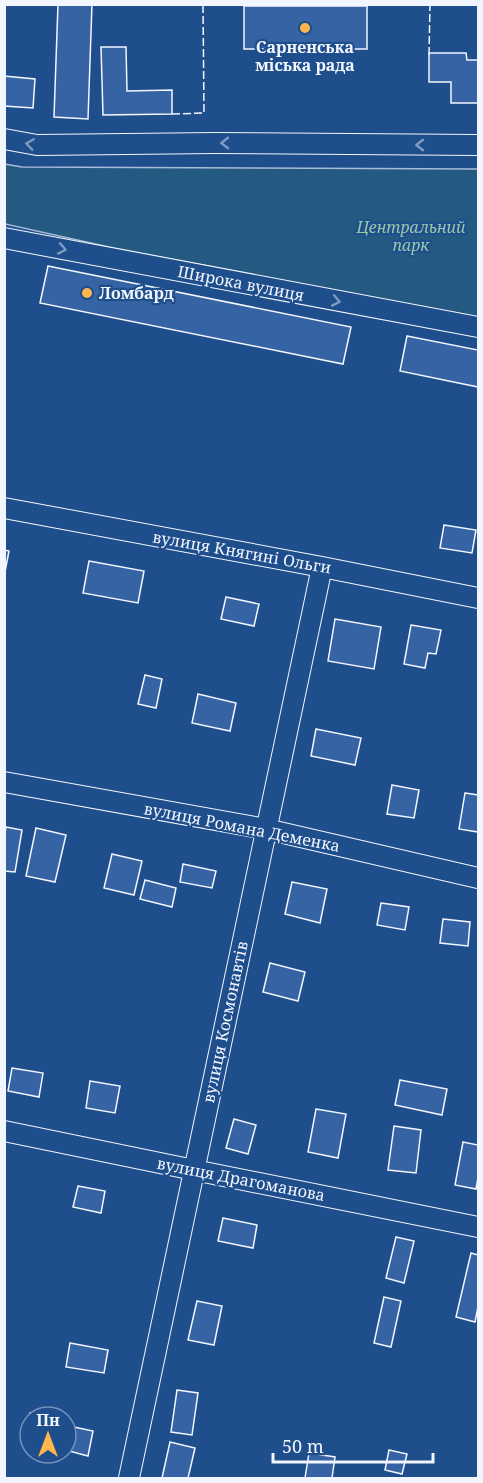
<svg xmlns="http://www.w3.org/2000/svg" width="483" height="1483" font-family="'Noto Serif',serif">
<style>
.green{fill:#245a82;stroke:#a8bbd7;stroke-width:1.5}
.building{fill:#3563a3;stroke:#f2f6ff;stroke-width:1.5}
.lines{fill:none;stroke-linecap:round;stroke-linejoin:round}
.minor-casing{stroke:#f2f6ff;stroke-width:22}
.minor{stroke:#1f4e8c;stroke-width:20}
.fence{stroke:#f2f6ff;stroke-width:1.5;stroke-dasharray:8 3;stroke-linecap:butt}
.oneway{stroke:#7e9ac0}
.poi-dot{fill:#ffb74d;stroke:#1f4e8c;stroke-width:2}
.labels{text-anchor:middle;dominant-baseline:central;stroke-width:4.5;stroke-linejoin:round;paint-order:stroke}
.poi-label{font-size:16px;font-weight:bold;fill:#f2f6ff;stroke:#1f4e8c}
.park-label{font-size:16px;font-style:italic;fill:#97c8a6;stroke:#1f4e8c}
.street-label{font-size:16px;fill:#f2f6ff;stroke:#1f4e8c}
</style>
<rect width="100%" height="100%" fill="#1f4e8c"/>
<path class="green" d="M4 164 22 167 478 169V318L109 247 5 224Z"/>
<path class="building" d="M58 4H92L88 119 54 117Z
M244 6H367V49H244Z
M101 47H126L127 91 172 90V114L103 115Z
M429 53H466L467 60H478V103H451V82H429Z
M4 76 35 79 33 108 4 106Z
M48 266 351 327 343 364 40 303Z
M407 336 478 350V387L400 371Z
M444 525 476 530 472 553 440 548Z
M4 550 9 551 4 577Z
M89 561 144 571 138 603 83 593Z
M226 597 259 604 254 626 221 619Z
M335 619 381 627 374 669 328 661Z
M411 625 441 630 436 654 428 653 425 668 404 664Z
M145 675 162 679 156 708 138 704Z
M198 694 236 703 230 731 192 723Z
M316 729 361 738 355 765 311 756Z
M392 785 419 790 414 818 387 814Z
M465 793 478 795V832L459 829Z
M6 827 22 830 15 872 4 871V838Z
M36 828 66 835 55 882 26 876Z
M112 854 142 861 134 895 104 888Z
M183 864 216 871 212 888 180 882Z
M145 880 176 888 172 907 140 899Z
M292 882 327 889 320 923 285 914Z
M381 903 409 907 405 930 377 925Z
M443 919 470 922 468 946 440 943Z
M270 963 305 972 298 1001 263 992Z
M12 1068 43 1073 39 1097 8 1091Z
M400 1080 447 1089 442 1115 395 1105Z
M90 1081 120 1086 115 1113 86 1108Z
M316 1109 346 1114 338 1158 308 1152Z
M234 1119 256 1125 248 1154 226 1148Z
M394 1126 421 1130 416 1173 388 1170Z
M463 1142 478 1145V1178L476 1189 455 1185Z
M78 1186 105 1191 101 1213 73 1207Z
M223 1218 257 1225 253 1248 218 1241Z
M396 1237 414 1241 404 1283 386 1278Z
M471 1253 478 1255V1307L475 1322 456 1317Z
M384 1297 401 1301 391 1347 374 1343Z
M197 1301 222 1306 214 1345 188 1340Z
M70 1343 108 1350 104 1373 66 1367Z
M177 1390 198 1393 192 1435 171 1432Z
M30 1413 50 1417H30V1443L24 1441Z
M74 1427 93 1431 88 1456 69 1451Z
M170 1442 195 1448 188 1478H162Z
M389 1450 407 1454 402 1474 385 1470Z
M309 1453 335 1457 332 1478H305Z"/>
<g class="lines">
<g class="minor-casing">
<path id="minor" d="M4 139 37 145 215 143 478 145
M4 238 478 327
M4 508 322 567 478 598
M4 782 266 829 478 878
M4 1131 194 1170 478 1227
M129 1478 322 567"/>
</g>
<use href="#minor" class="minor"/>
<path class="fence" d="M429 55 430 4
M172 114 204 113 203 4"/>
</g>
<defs><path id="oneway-chevron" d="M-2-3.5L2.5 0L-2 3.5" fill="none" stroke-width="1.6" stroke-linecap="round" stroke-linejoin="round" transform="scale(1.5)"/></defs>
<g class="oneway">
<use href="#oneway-chevron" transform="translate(225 143) rotate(-180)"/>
<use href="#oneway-chevron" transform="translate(30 144) rotate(-172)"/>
<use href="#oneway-chevron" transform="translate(420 145) rotate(-180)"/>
<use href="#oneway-chevron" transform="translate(62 249) rotate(11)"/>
<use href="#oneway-chevron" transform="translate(336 301) rotate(11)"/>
</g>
<g class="poi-dot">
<circle cx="305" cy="28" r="6"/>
<circle cx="87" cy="293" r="6"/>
</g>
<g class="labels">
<g class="poi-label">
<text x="305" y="47">Сарненська<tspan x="305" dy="18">міська рада</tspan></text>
<text x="99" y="293" text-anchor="start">Ломбард</text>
</g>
<g class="park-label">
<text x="411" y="227">Центральний<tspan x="411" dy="18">парк</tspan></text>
</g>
<g class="street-label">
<text transform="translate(241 283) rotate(11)">Широка вулиця</text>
<text transform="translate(242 552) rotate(10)">вулиця Княгині Ольги</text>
<text transform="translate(242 827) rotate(11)">вулиця Романа Деменка</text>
<text transform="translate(225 1022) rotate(-78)">вулиця Космонавтів</text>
<text transform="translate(241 1179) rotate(11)">вулиця Драгоманова</text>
</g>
</g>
<rect width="483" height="1483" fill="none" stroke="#f2f6ff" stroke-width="12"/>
<g transform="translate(48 1435)"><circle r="28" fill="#1f4e8c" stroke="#7391ba" stroke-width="1.5"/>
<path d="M0-4.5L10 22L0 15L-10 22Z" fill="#ffb74d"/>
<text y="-9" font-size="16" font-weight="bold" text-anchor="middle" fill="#f2f6ff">Пн</text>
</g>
<path d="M273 1453v9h160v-9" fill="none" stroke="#f2f6ff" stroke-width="3"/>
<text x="282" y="1453" font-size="18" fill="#f2f6ff" stroke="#1f4e8c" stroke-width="4.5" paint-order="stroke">50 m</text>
</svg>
